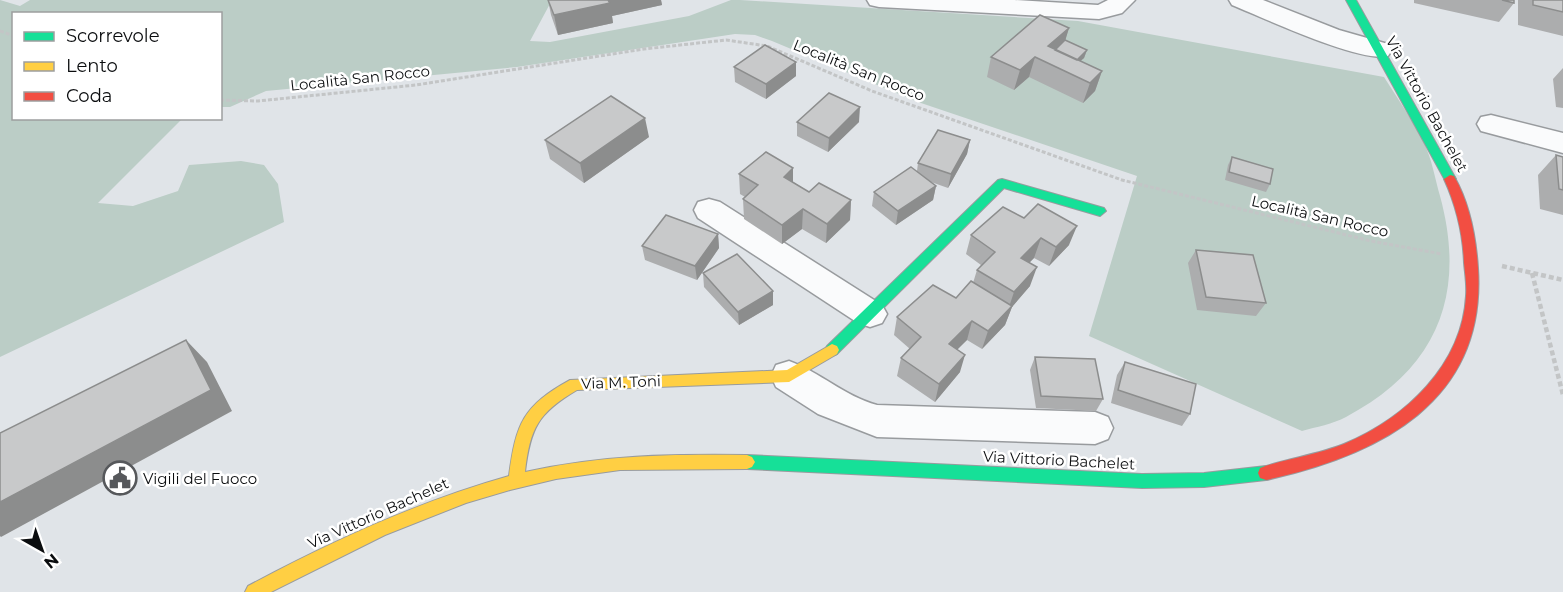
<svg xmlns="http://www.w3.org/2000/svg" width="1563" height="592" font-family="Montserrat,sans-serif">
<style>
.green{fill:#bbcdc6}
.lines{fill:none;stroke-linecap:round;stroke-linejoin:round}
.street-casing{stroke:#989b9e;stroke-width:3}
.fast-casing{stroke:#989b9e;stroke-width:2}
.slow-casing{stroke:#989b9e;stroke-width:2}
.jam-casing{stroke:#989b9e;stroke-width:2}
.path-far1{stroke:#c3c5c6;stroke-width:3;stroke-dasharray:4 2;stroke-linecap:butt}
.path{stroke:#c3c5c6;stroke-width:4.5;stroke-dasharray:5 3;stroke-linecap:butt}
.street{fill:#fafbfc;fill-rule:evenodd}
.fast{fill:#16e098;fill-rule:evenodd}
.slow{fill:#ffcf43;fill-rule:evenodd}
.jam{fill:#f24e42;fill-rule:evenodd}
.wall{fill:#acadae}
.shaded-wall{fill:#8c8d8d}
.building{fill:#c8c9ca;stroke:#8c8d8d;stroke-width:1.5}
.labels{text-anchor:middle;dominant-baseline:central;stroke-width:5;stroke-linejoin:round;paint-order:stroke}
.street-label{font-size:15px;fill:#0b0d0f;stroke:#fff}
.poi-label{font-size:15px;fill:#0b0d0f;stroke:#fff;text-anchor:start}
</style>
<rect width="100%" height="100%" fill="#e0e4e8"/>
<path class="green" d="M0 0 20 6 30 0H552L530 41 550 42 689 16 731 0H740L1078 21 1384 77C1398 99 1413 121 1424 143 1432 159 1435 179 1440 196 1467 295 1437 369 1346 417 1333 424 1316 427 1302 431L1089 336 1137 176 918 102 772 41 755 35 735 34 517 67 266 91 230 107H221L220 14H14V118L182 119 98 203 133 206 178 191 189 165 241 161 264 165 278 184 284 222 0 357Z"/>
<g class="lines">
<g class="street-casing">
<path id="street" d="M867 0H1014L1098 5 1108 0H1135L1122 13 1099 19 879 7 870 5Z
M1229 0H1263L1339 30 1388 44 1392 50 1388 56C1360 63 1264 18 1232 5Z
M1491 115 1563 133V153L1481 131 1477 124 1481 117Z
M709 199 720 202 882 305 887 314 882 323 870 327 858 323 698 218 694 210 698 202Z
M789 361C820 372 844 396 877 405L1095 412 1108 417 1113 428 1108 439 1095 444 877 437 818 414 776 387 771 376 776 365Z"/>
</g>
<g class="fast-casing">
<path id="fast" d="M1346 0H1356L1456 179 1454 182H1446Z
M1002 179 1104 208 1106 211 1100 216 1004 188 837 354 832 356 827 354 825 350 827 346 998 180Z
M747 455 1142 474 1204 473 1266 466 1272 468 1274 473 1272 478 1266 480 1204 487 1142 488 747 469 742 467 739 462 742 457Z"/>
</g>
<g class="slow-casing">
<path id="slow" d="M832 344 837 346 839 350 837 354 789 382 577 390C538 413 530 428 525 472 602 455 669 454 747 455L752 457 755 462 752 467 747 469 620 470 556 479 510 490 466 503 385 535 271 592H245L248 586C332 541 417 502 509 476 516 423 523 406 570 380L787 370Z"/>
</g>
<g class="jam-casing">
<path id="jam" d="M1450 175 1454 176C1470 204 1476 237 1478 268 1487 402 1379 455 1266 480L1260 478 1258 473 1260 468C1288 458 1317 455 1344 444 1406 418 1462 365 1466 296 1467 285 1465 274 1464 263 1463 235 1456 205 1444 179Z"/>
</g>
<path class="path-far1" d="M0 31 14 36
M220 100 258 101 416 85 644 49 726 40 767 46 872 91 1122 180 1371 241 1442 254"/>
<path class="path" d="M1502 266 1563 280
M1532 273 1563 395"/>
<use href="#street" class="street"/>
<use href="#fast" class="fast"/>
<use href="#slow" class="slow"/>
<use href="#jam" class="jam"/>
</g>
<path class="wall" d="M548 0H661L662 5 612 16 613 23 558 35 551 15Z
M1414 0H1514V3L1499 22 1414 3Z
M1518 0H1563V36L1518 25Z
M1069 28 1065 40 1087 50 1084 58 1080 61 1102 71 1095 91 1083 103 1029 77 1014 90 987 77 991 57Z
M734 67 796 76 766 99 735 82Z
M1563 68V108L1556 107 1553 79Z
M797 122H859L828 152 797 136Z
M649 137 584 183 550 159 545 140Z
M970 140 967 154 948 188 931 182 936 186 933 200 896 225 872 206 874 192 917 171 918 163Z
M1556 155 1563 157V215L1540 209 1538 175Z
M1232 157 1270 184 1266 192 1225 180 1228 165Z
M793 168V182L809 192 851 200 850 220 826 243 802 229 782 244 744 219 743 199 745 197 740 194 739 174Z
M1003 207 1069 245 1049 266 1034 258 1029 263 1030 286 1012 307 1005 325 982 349 967 340 957 349 960 372 935 402 897 376 901 358 910 349 894 335 897 317 956 298 973 283 977 270 981 265 966 254 971 235Z
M718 234 719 248 697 280 645 260 642 246Z
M1196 250 1266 303 1256 316 1197 310 1188 263Z
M703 273 773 291V305L739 325 704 287Z
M1035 357 1103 399 1096 411 1036 408 1030 370Z
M1125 362 1190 414 1182 426 1111 403 1117 375Z"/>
<path class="shaded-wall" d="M608 0H661L662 5 612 16 613 23 558 35 554 15Z
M1069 28 1063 48 1047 63 1048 46Z
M1087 50 1084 58 1074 67 1076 60Z
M1035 57 1029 77 1014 90 1020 70Z
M796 62V76L766 99V84Z
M1102 71 1095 91 1083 103 1090 83Z
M860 107 859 122 828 152 829 138Z
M645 118 649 137 584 183 580 163Z
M970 140 967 154 948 188 951 174Z
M793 168V187L784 177Z
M936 186 933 200 896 225 898 211Z
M851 200 850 220 826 243 827 224Z
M803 209 802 229 782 244V225Z
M1077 226 1069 245 1049 266 1056 247Z
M718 234 719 248 697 280 695 266Z
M1041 238 1034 258 1015 277 1021 258Z
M1037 267 1030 286 1012 307 1005 325 982 349 988 331 1008 310 1014 292Z
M773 291V305L739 325 738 312Z
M972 321 967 340 945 362 949 344Z
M186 340 207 362 232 411 1 537 0 536V502Z
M965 355 960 372 935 402 939 384Z"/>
<path class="building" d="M548 0H608L610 3 554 15Z
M1502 0H1514V3Z
M1533 0H1563V12L1533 5Z
M1040 15 1069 28 1048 46 1102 71 1090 83 1035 57 1020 70 991 57Z
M1065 40 1087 50 1077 60 1055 50Z
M765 45 796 62 766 84 734 67Z
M829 93 860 107 829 138 797 122Z
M611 96 645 118 580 163 545 140Z
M938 130 970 140 951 174 918 163Z
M766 152 793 168 784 177 809 192 819 183 851 200 827 224 803 209 782 225 743 199 758 185 739 174Z
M1556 155 1563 157V190L1559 189Z
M1232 157 1273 169 1270 184 1229 172Z
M911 167 936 186 898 211 874 192Z
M1038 204 1077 226 1056 247 1041 238 1021 258 1037 267 1014 292 977 270 995 252 971 235 1003 207 1024 218Z
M666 215 718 234 695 266 642 246Z
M1196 250 1253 255 1266 303 1206 297Z
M737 254 773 291 738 312 703 273Z
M971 281 1012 306 988 331 972 321 949 344 965 355 939 384 901 358 921 337 897 317 933 285 956 298Z
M186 340 211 390 0 502V433Z
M1035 357 1095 359 1103 399 1041 396Z
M1125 362 1196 384 1190 414 1118 390Z"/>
<defs>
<g id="civic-ring" transform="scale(1.725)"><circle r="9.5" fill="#fff" stroke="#56585b" stroke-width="1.5"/><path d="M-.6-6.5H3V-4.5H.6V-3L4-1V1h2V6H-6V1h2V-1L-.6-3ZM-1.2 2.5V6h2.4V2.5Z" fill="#56585b"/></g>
</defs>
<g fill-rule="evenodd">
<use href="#civic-ring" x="120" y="478"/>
</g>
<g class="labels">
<g class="street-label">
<text transform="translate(859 70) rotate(22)">Località San Rocco</text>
<text transform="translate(360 78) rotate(-6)">Località San Rocco</text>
<text transform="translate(1427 104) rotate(61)">Via Vittorio Bachelet</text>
<text transform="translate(1320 216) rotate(13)">Località San Rocco</text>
<text transform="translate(621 382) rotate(-2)">Via M. Toni</text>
<text transform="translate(1059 460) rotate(3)">Via Vittorio Bachelet</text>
<text transform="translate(378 513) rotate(-24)">Via Vittorio Bachelet</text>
</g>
<g class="poi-label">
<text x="143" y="478">Vigili del Fuoco</text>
</g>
</g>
<rect x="12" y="12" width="210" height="108" fill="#ffffff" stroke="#9d9e9f" stroke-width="1.5"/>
<rect x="24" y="32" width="30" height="9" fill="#16e098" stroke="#9d9e9f" stroke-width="1.5"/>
<text x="66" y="42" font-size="18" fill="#0b0d0f">Scorrevole</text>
<rect x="24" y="62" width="30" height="9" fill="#ffcf43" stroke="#9d9e9f" stroke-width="1.5"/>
<text x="66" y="72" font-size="18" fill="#0b0d0f">Lento</text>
<rect x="24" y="92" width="30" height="9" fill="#f24e42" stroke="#9d9e9f" stroke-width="1.5"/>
<text x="66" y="102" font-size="18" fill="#0b0d0f">Coda</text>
<g transform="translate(42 550) rotate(140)" stroke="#ffffff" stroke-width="4.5" paint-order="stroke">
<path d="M0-4.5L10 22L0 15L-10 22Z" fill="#0b0d0f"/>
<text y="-9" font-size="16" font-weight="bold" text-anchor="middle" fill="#0b0d0f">N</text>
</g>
</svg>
